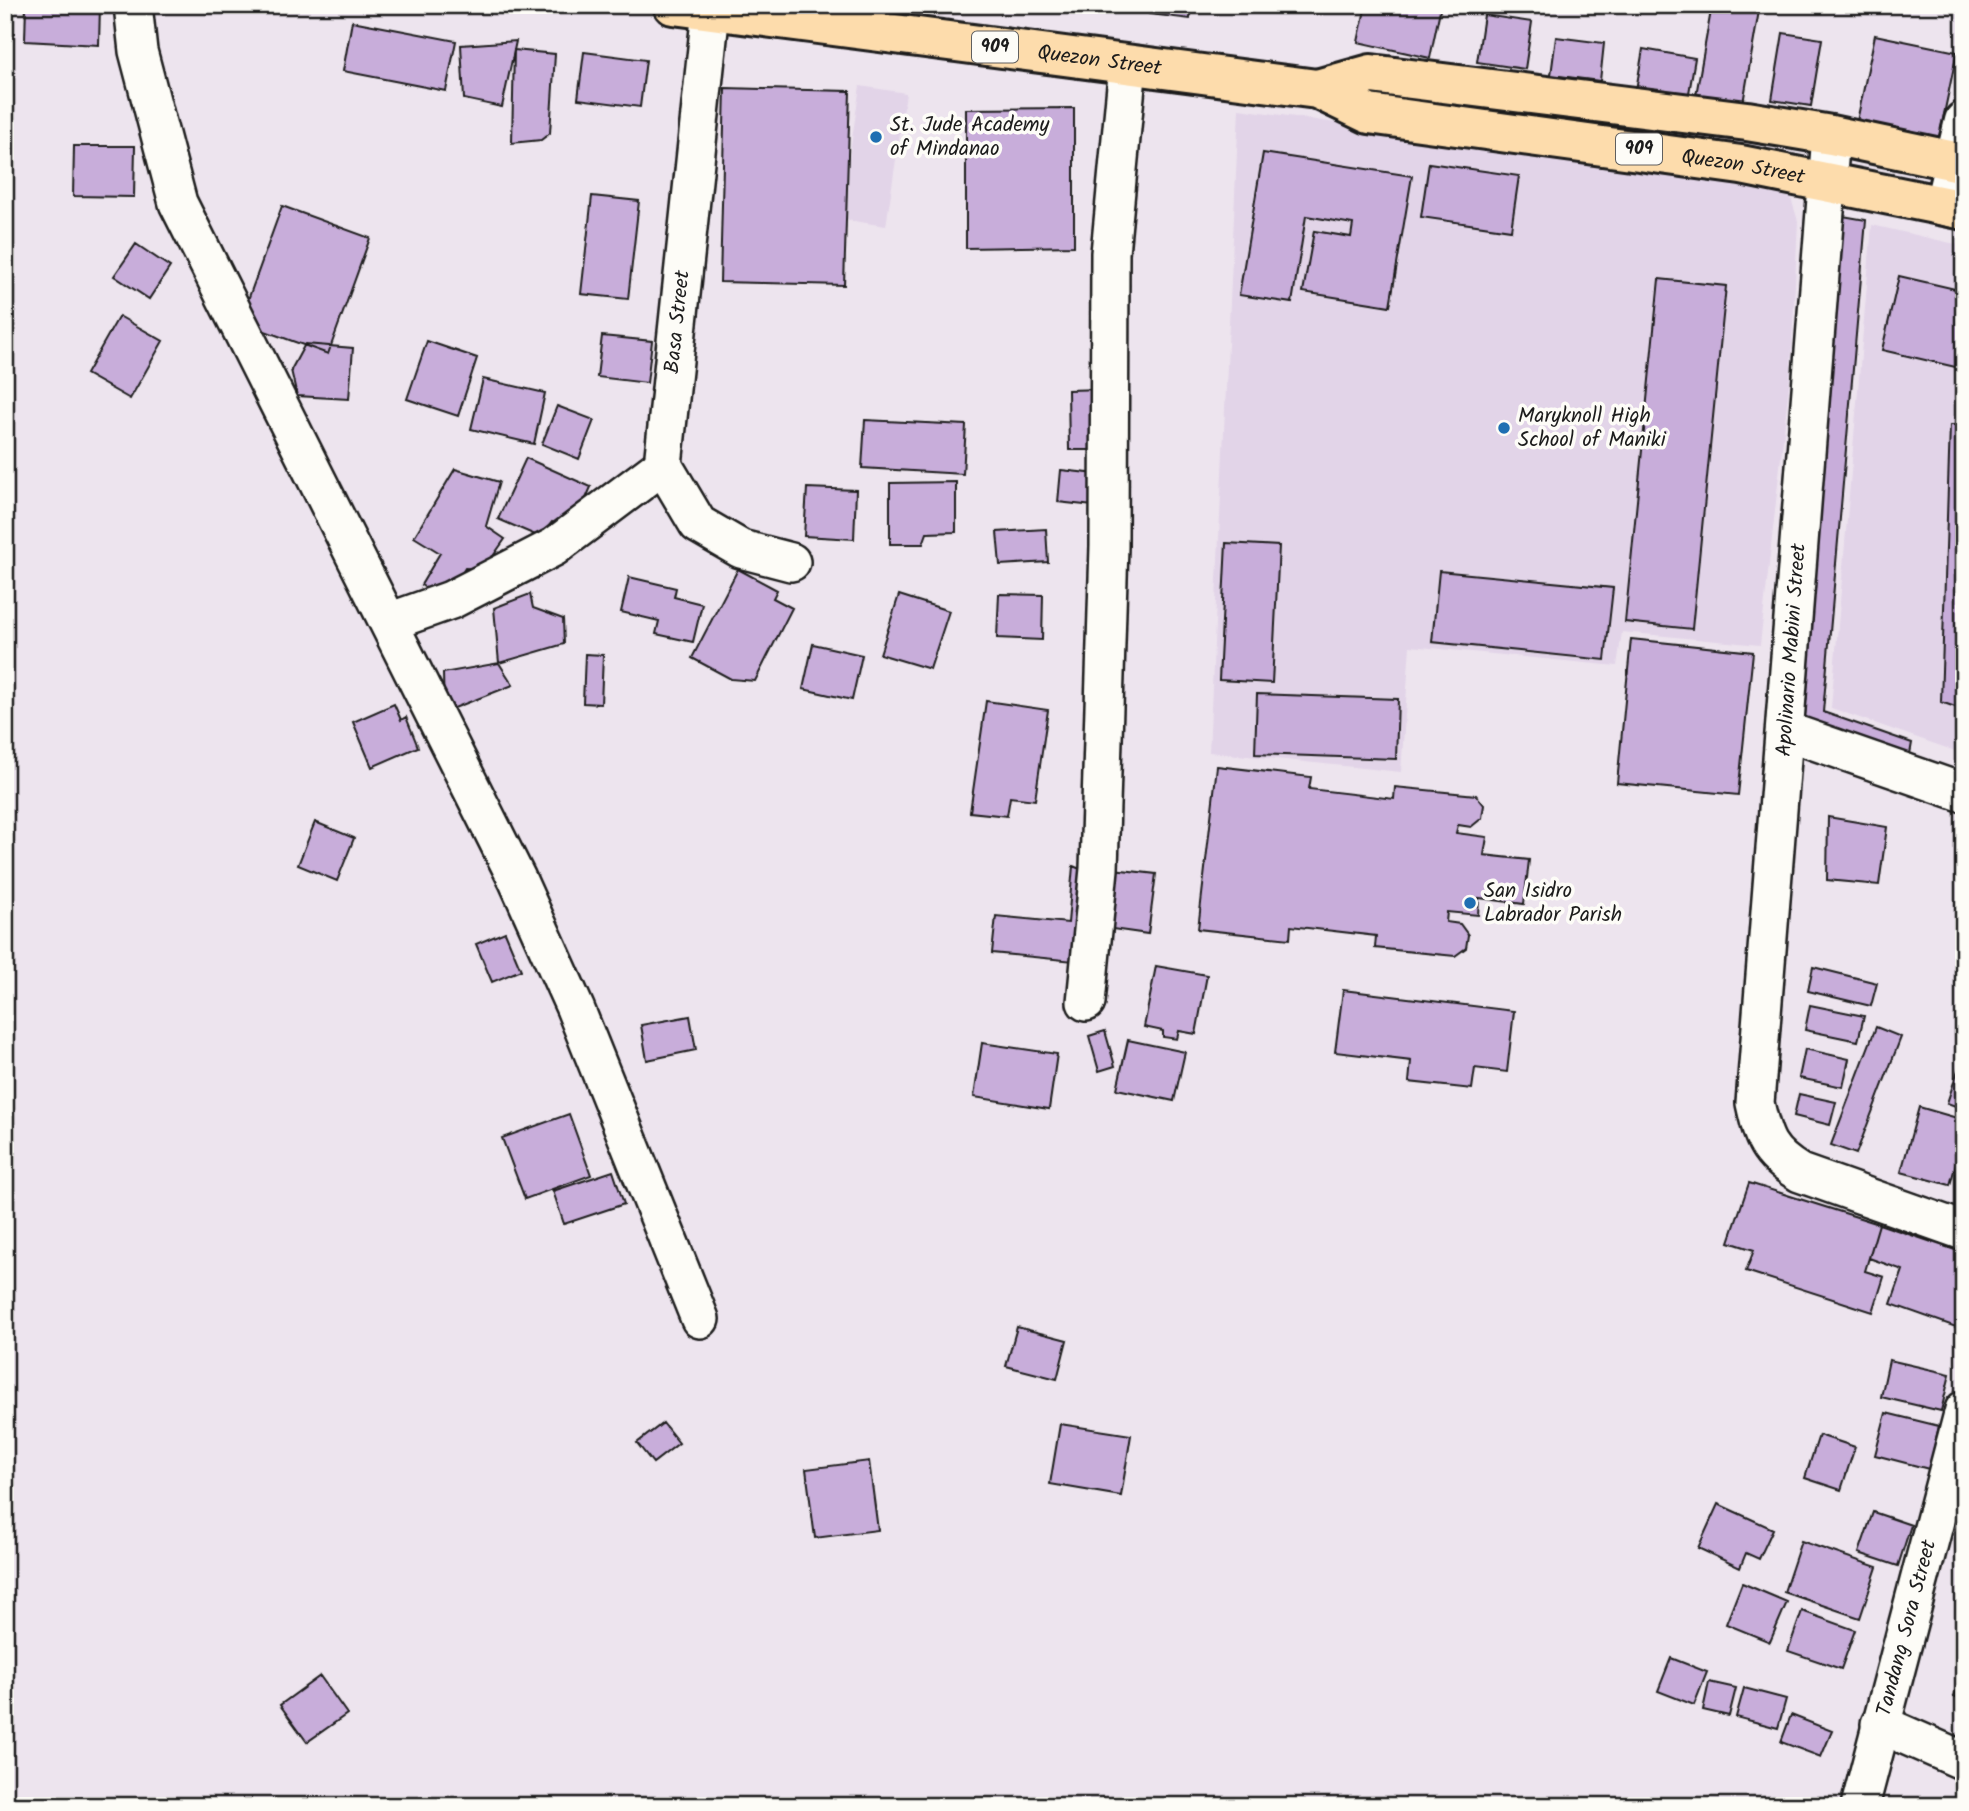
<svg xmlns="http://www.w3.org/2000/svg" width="1969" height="1811" font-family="Kalam,sans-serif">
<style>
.built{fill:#e2d4e8}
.building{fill:#c8adda;stroke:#1c1c1c;stroke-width:2}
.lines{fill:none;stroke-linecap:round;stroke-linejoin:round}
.minor-casing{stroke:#1c1c1c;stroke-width:42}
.tertiary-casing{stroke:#1c1c1c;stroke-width:44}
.trunk-casing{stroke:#1c1c1c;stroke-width:44}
.minor{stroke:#fdfcf7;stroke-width:37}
.tertiary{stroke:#fdfcf7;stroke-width:38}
.trunk{stroke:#fddcac;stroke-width:38}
.poi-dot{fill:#1f6fb2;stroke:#fdfcf7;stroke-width:2.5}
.labels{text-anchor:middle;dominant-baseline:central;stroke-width:7;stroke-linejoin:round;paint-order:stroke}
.shield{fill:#fdfcf7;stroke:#605f5e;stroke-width:2}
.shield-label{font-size:19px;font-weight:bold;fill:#1c1c1c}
.street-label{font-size:21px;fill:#1c1c1c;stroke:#fdfcf7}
.poi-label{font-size:21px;fill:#1c1c1c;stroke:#fdfcf7;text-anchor:start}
</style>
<rect width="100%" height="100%" fill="#ede4ee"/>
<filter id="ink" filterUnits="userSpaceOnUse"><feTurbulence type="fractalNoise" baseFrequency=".0143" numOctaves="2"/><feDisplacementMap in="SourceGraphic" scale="14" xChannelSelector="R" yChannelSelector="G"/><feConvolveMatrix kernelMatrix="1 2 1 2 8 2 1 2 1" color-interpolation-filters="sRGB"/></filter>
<g filter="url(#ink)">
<path class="built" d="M860 86 906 93 886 226 840 219Z
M1239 109 1771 185 1790 195 1798 221 1791 368 1760 645 1622 632 1617 666 1410 646 1401 772 1209 752Z
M1872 225 1964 246V754L1831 708Z"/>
<path class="building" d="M26 5H100L99 45 25 41Z
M1150 5H1191L1190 19 1149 14Z
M1366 5H1441L1430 58 1358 42Z
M1712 5H1760L1742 109 1695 101Z
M1484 15 1532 22 1525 69 1477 62Z
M352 21 456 41 446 91 343 71Z
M1783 33 1822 39 1811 106 1772 100Z
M1875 35 1957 52 1938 143 1856 126Z
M1556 37 1604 43 1600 81 1551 75Z
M516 41 502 107 464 99 461 45Z
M1643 49 1695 58 1688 99 1636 90Z
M514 50 555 54 550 133 541 140 512 143Z
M584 52 646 60 640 107 578 99Z
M725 88 850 91 844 285 720 282Z
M1074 108V246L966 248V109Z
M74 146H135L134 197 73 196Z
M1263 153 1412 176 1390 306 1303 292 1314 231 1351 237 1353 224 1306 216 1292 303 1239 295Z
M1429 163 1519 176 1511 230 1421 217Z
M592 196 639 201 628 299 581 294Z
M282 206 370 238 328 354 240 322Z
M1843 216 1866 220 1823 712 1912 743 1908 765 1804 728Z
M136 244 170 267 149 299 114 276Z
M1899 276 1964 291V369L1882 350Z
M1659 279 1726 286 1692 629 1625 622Z
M119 316 163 341 130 399 86 374Z
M602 336 652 341 647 383 597 377Z
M427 341 477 358 458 416 407 399Z
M305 344 353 348 349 399 297 396 291 370Z
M483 379 545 393 534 444 471 429Z
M1102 389V450H1069L1068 390Z
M557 406 594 420 579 459 542 444Z
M865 420 966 425 963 474 862 468Z
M1950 425H1964V710L1941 702Z
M526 458 591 487 572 531 552 522 540 537 498 519Z
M455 469 499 482 486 526 505 539 484 569 465 568 446 600 421 585 440 553 414 537Z
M1061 470 1106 475 1102 507 1058 502Z
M956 482V532L927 533 923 544H890V483Z
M807 488 856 490 854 539 804 536Z
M1046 529 1048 562 1000 565 997 532Z
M1226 543 1279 546 1272 683 1219 680Z
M738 569 777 590 773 598 792 608 755 681 731 679 692 658Z
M1439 571 1613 588 1605 660 1432 642Z
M629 577 676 588 674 597 702 604 693 642 656 634 659 621 621 612Z
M530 594 533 608 563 619 564 644 499 663 494 608Z
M999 594 1043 595 1042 640 997 638Z
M899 595 949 611 930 669 880 654Z
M1631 639 1753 652 1738 795 1617 783Z
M813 644 862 655 852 700 803 689Z
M585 654 603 655 601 704 583 703Z
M499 663 513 685 444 712 443 673Z
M1257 694 1398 699 1396 759 1255 754Z
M986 701 1048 710 1035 800 1010 797 1007 816 970 812Z
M394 704 401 720 406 717 418 747 372 767 353 722Z
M1217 766 1311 777 1309 789 1394 799 1395 787 1476 795 1484 805 1482 818 1471 827 1458 825 1456 833 1487 837 1484 855 1529 860 1524 904 1479 898 1478 915 1447 912 1446 922 1460 924 1468 935 1466 948 1455 956 1375 948 1376 936 1291 926 1290 939 1198 929Z
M1828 817 1887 827 1879 885 1827 880Z
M315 822 354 838 337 881 298 865Z
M1073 866 1092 874 1084 962 992 953 996 916 1068 923Z
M1113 869 1156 874 1148 934 1105 928Z
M505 932 521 970 492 982 476 944Z
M1156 966 1207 975 1196 1034 1179 1031 1177 1039 1163 1037V1031L1144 1027Z
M1813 967 1877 983 1871 1006 1808 991Z
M1343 990 1514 1011 1507 1072 1475 1068 1472 1089 1409 1082 1411 1061 1335 1052Z
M1964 997V1025L1956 1022Z
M1810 1005 1864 1016 1858 1041 1805 1030Z
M690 1016 696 1050 647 1060 641 1025Z
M1876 1027 1901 1037 1856 1154 1831 1145Z
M1105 1031 1115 1066 1099 1071 1089 1036Z
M1128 1040 1185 1052 1174 1101 1117 1089Z
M982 1043 1057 1054 1049 1109 974 1097Z
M1805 1049 1849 1059 1843 1087 1799 1078Z
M1964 1052V1109L1947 1103Z
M1799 1094 1836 1102 1830 1125 1794 1116Z
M1919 1107 1964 1120V1135L1950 1185 1901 1172Z
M569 1114 591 1175 525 1199 502 1138Z
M613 1171 624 1204 564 1224 553 1191Z
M1749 1183 1879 1224 1865 1271 1884 1277 1873 1312 1746 1271 1754 1250 1729 1242Z
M1879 1224 1964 1253V1306L1956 1327 1891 1304 1903 1270 1869 1258Z
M1017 1327 1067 1340 1057 1379 1006 1366Z
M1889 1360 1950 1374 1941 1411 1881 1397Z
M1886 1413 1939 1426 1929 1469 1875 1455Z
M663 1423 679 1443 653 1463 637 1443Z
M1060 1424 1131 1435 1121 1496 1050 1484Z
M1819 1435 1855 1447 1841 1490 1805 1478Z
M869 1461 878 1530 815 1538 806 1469Z
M1718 1504 1773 1529 1759 1559 1746 1553 1740 1568 1698 1548Z
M1873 1512 1911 1525 1898 1566 1859 1553Z
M1801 1541 1877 1567 1860 1618 1784 1592Z
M1742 1583 1787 1602 1770 1642 1726 1624Z
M1802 1611 1855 1630 1841 1669 1788 1651Z
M1671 1658 1707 1672 1694 1705 1658 1691Z
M320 1676 347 1714 307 1742 280 1705Z
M1964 1676V1701L1954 1696Z
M1709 1682 1736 1688 1729 1716 1703 1710Z
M1744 1688 1786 1699 1778 1728 1736 1717Z
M1791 1715 1832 1731 1821 1757 1781 1742Z"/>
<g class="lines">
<g class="minor-casing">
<g id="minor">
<path d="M133 5 138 51 178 203 517 879 575 1008 700 1319"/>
<path d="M711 10 663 465 698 524 741 549 791 562"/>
<path d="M1831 135 1755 1103C1763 1139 1767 1153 1800 1173L1964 1231"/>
<path d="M389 622 451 600 554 547 663 465"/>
<path d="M1786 731 1964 793"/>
<path d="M1086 1002 1099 869 1109 546 1110 253 1128 65"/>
<path d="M1880 1724 1964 1761"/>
<path id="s1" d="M1860 1806 1964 1410"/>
</g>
</g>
<g class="tertiary-casing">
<path id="tertiary" d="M1944 205 1964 121"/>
</g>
<g class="trunk-casing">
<g id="trunk">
<path id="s2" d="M673 5 1317 89 1369 114 1741 165 1964 210"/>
<path d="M1317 89 1371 74 1747 121 1831 135 1964 163"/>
</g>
</g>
<use href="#minor" class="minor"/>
<use href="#tertiary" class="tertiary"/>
<use href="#trunk" class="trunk"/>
</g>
</g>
<g class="poi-dot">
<circle cx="876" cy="137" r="7"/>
<circle cx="1504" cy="428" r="7"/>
<circle cx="1470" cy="903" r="7"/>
</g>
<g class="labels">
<g class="shield">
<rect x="972" y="31.5" width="46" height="31" rx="5"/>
<rect x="1616" y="133.5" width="46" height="31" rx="5"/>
</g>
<g class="shield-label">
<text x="995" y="47">909</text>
<text x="1639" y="149">909</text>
</g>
<g class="street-label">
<text stroke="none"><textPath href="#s2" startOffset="430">Quezon Street</textPath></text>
<text stroke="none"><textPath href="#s2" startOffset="1085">Quezon Street</textPath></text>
<text transform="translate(678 322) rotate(-84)">Basa Street</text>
<text transform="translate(1792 650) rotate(-86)">Apolinario Mabini Street</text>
<text stroke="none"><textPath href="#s1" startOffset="184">Tandang Sora Street</textPath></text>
</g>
<g class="poi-label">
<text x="890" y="125">St. Jude Academy<tspan x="890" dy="24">of Mindanao</tspan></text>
<text x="1518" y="416">Maryknoll High<tspan x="1518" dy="24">School of Maniki</tspan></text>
<text x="1484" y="891">San Isidro<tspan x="1484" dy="24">Labrador Parish</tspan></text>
</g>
</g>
<rect width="1969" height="1811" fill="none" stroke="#fdfcf7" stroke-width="28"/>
<rect x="14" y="14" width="1941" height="1783" fill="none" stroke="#1c1c1c" stroke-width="2.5" filter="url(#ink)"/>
</svg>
